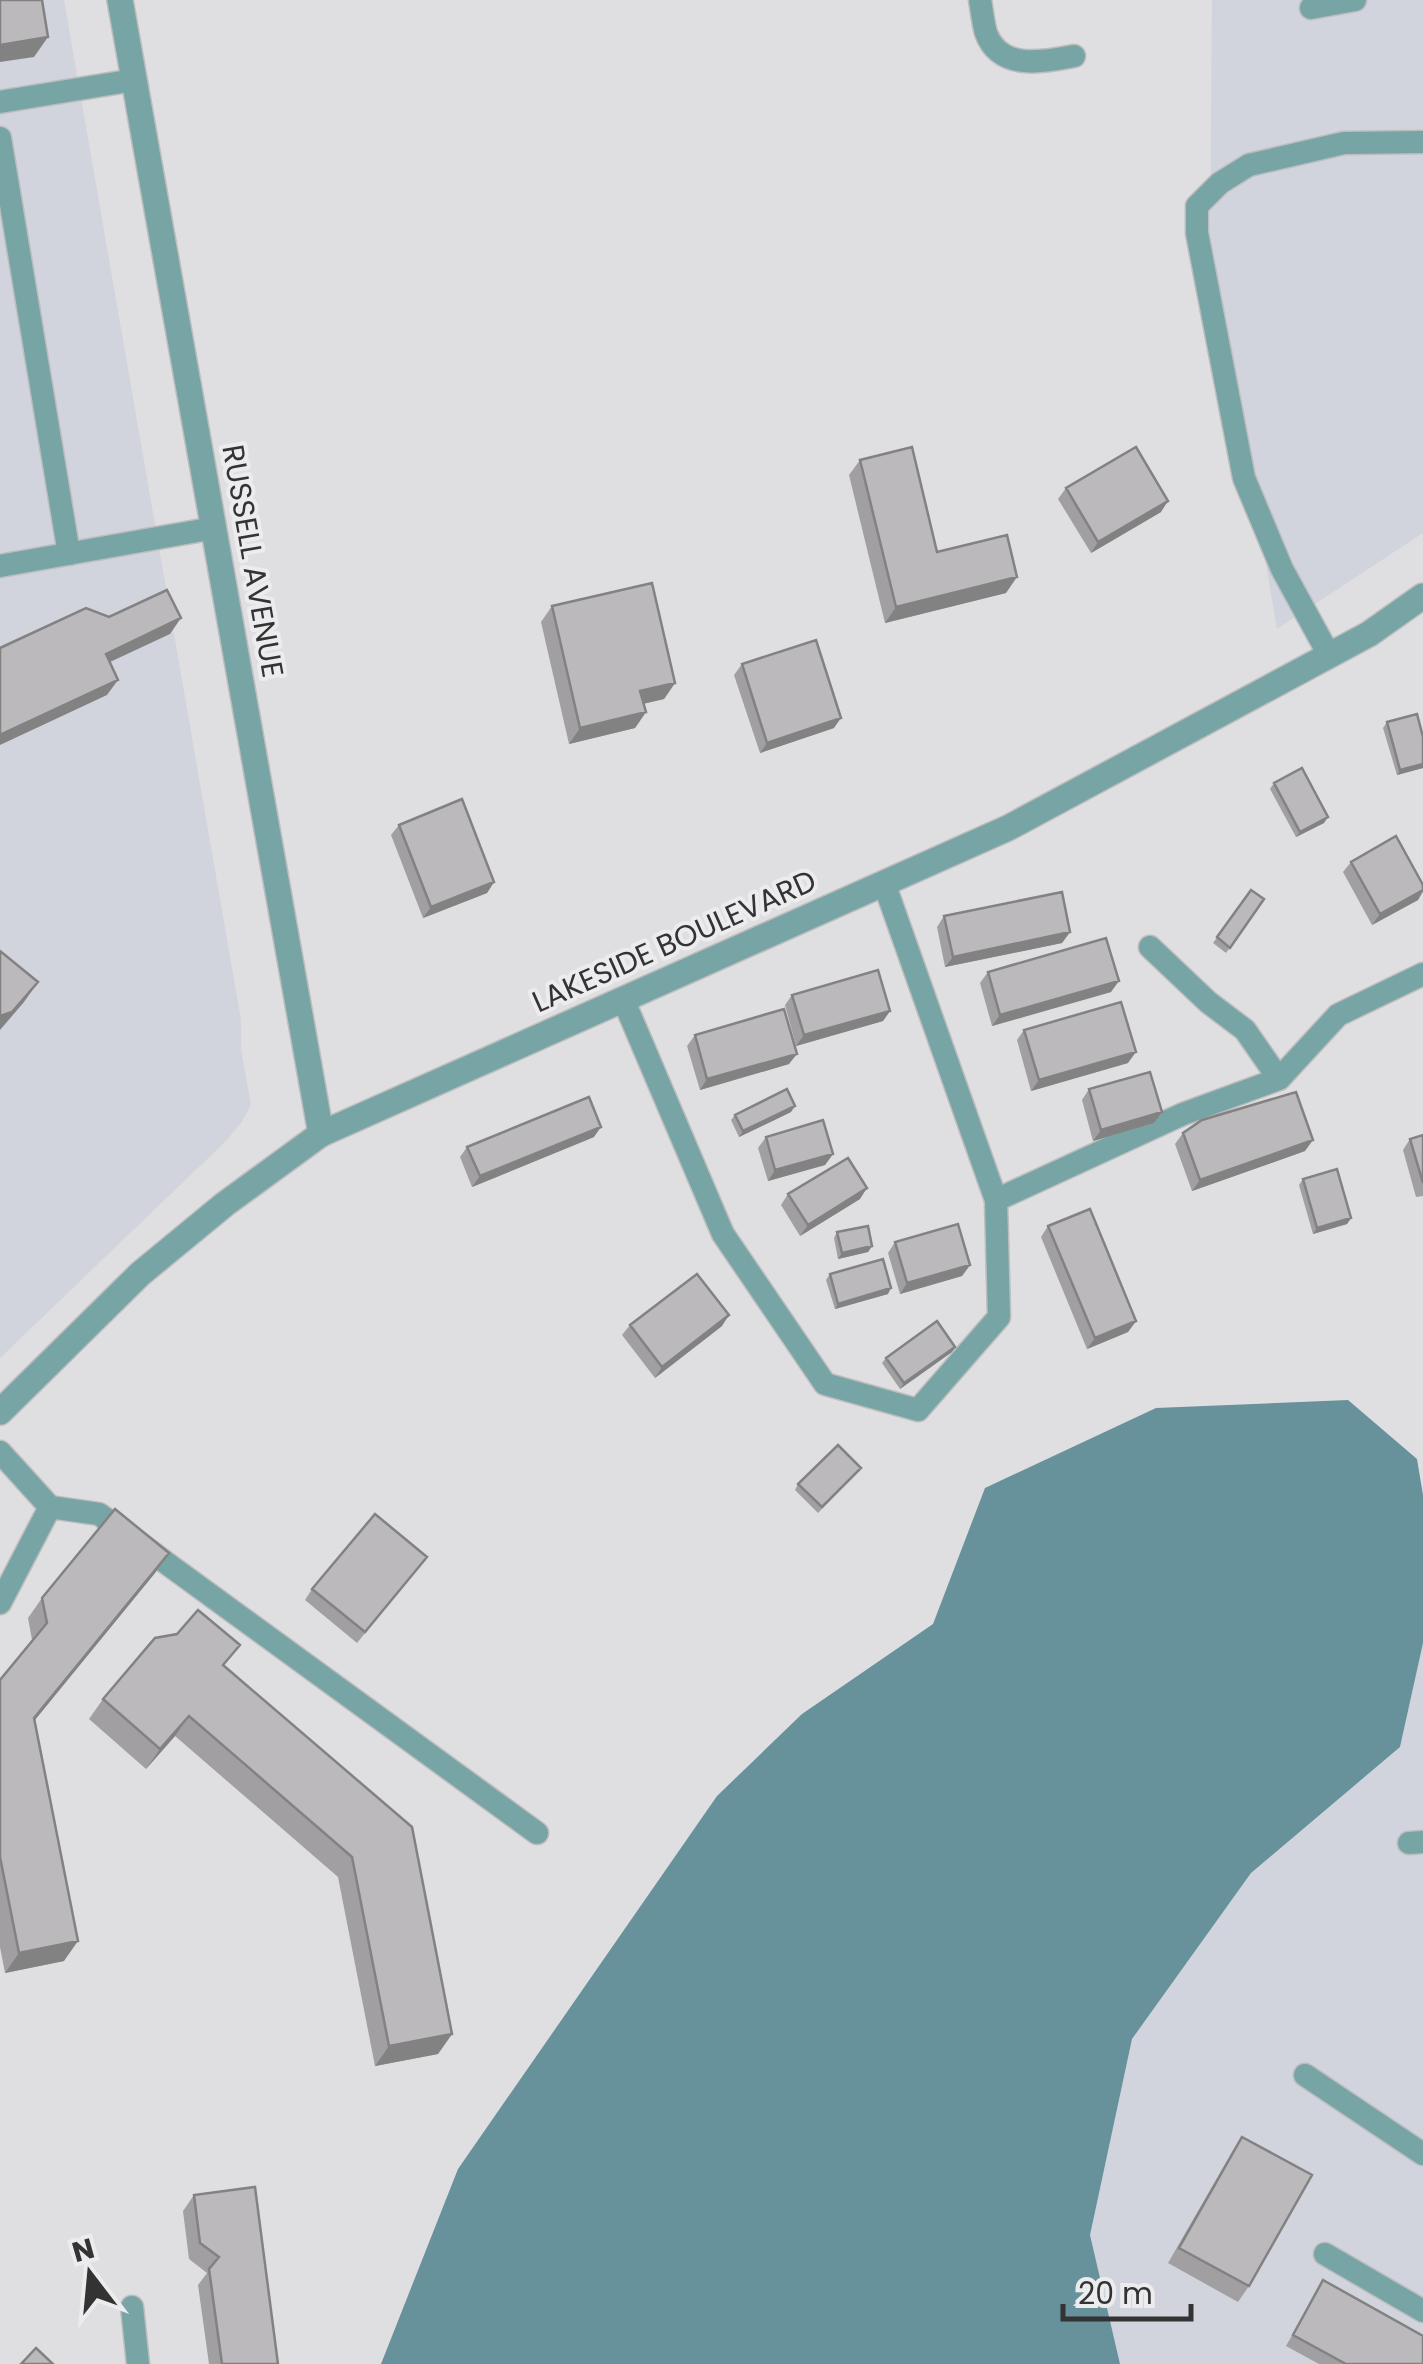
<svg xmlns="http://www.w3.org/2000/svg" width="1423" height="2364" font-family="Poppins,sans-serif">
<style>
.built{fill:#d1d4dc}
.water{fill:#67919b}
.lines{fill:none;stroke-linecap:round;stroke-linejoin:round}
.service-casing{stroke:#bdbdbe;stroke-width:25}
.minor-casing{stroke:#bdbdbe;stroke-width:28}
.tertiary-casing{stroke:#bdbdbe;stroke-width:28}
.service{stroke:#77a4a5;stroke-width:22}
.minor{stroke:#77a4a5;stroke-width:25}
.tertiary{stroke:#77a4a5;stroke-width:25}
.wall{fill:#a19fa1}
.shaded-wall{fill:#838283}
.building{fill:#bbb9bb;stroke:#838283;stroke-width:2.5}
.labels{text-anchor:middle;dominant-baseline:central;stroke-width:8;stroke-linejoin:round;paint-order:stroke}
.street-label{font-size:30px;fill:#333334;stroke:#ececee}
</style>
<rect width="100%" height="100%" fill="#dfdfe1"/>
<path class="built" d="M0 0H64L241 1020V1049L251 1105 241 1123 226 1141 0 1358Z
M1212 0H1423V533L1277 629 1210 233Z
M1423 1643V2364H1120L1089 2235 1132 2039 1251 1873 1400 1747Z"/>
<path class="water" d="M1348 1400 1417 1459 1423 1495V1643L1400 1747 1251 1873 1132 2039 1090 2235 1120 2364H381L458 2169 717 1796 802 1714 933 1624 985 1488 1156 1408Z"/>
<g class="lines">
<g class="service-casing">
<path id="service" d="M980 0C982 11 983 23 986 33 1000 71 1043 62 1074 56
M1311 8 1355 0
M0 102 134 80
M0 138 69 554
M0 566 214 528
M1329 655 1282 569 1244 478 1197 233V206L1220 183 1249 165 1344 143 1423 142
M884 883 996 1200 1183 1114 1279 1079
M1150 947 1208 1002 1245 1030 1279 1079 1338 1015 1423 974
M623 999 723 1234 825 1384 918 1410 999 1317 996 1200
M0 1452 50 1507 99 1514 537 1833
M0 1603 50 1507
M1409 1843 1423 1842
M1305 2075 1423 2154
M1325 2254 1423 2311
M132 2307 138 2364"/>
</g>
<g class="minor-casing">
<path id="minor" d="M120 0 321 1134"/>
</g>
<g class="tertiary-casing">
<path id="tertiary" d="M0 1412 140 1274 225 1204 321 1134 1008 828 1369 634 1423 596"/>
</g>
<use href="#service" class="service"/>
<use href="#minor" class="minor"/>
<use href="#tertiary" class="tertiary"/>
</g>
<path class="wall" d="M860 460 937 552 1006 593 885 623 849 475Z
M1066 488 1161 512 1091 553 1058 499Z
M552 606 675 683 664 699 643 704 646 712 635 728 569 744 541 622Z
M742 664 834 728 760 753 734 675Z
M1387 722 1423 737V768L1397 775 1383 728Z
M1274 783 1324 823 1296 837 1270 789Z
M399 825 494 882 487 893 423 918 391 835Z
M1351 862 1423 885V892L1418 900 1372 925 1343 872Z
M1251 890 1264 899 1226 953 1213 943Z
M944 916 1070 932 1062 943 945 967 937 927Z
M988 972 1111 992 992 1026 980 983Z
M792 995 890 1011 883 1021 796 1046 785 1005Z
M1024 1030 1128 1063 1031 1091 1017 1040Z
M695 1035 789 1064 700 1090 687 1046Z
M1089 1089 1162 1112 1154 1123 1093 1141 1082 1100Z
M791 1112 739 1137 731 1120 735 1115Z
M1183 1133 1305 1151 1192 1191 1175 1144Z
M1423 1135V1196L1416 1197 1403 1150 1410 1139Z
M594 1137 472 1187 460 1157 467 1147Z
M766 1137 833 1154 825 1165 768 1181 758 1148Z
M1303 1179 1351 1218 1347 1224 1313 1234 1299 1185Z
M788 1194 860 1199 800 1236 781 1205Z
M1048 1226 1136 1321 1128 1332 1087 1349 1041 1237Z
M837 1232 872 1246 868 1252 838 1259 834 1238Z
M895 1242 970 1265 962 1276 900 1294 888 1253Z
M830 1274 888 1294 835 1309 826 1280Z
M630 1325 722 1326 655 1378 622 1335Z
M955 1347 952 1352 900 1389 882 1363 886 1358Z
M857 1473 818 1513 795 1490 798 1484Z
M169 1553 155 1573 35 1720 64 1961 5 1973 0 1947V1680L32 1640 28 1618 42 1598Z
M419 1567 357 1643 305 1600 312 1589Z
M225 1666 412 1827 452 2034 438 2054 375 2066 338 1877 175 1736 146 1769 89 1719 103 1699Z
M1242 2137 1249 2286 1238 2302 1168 2263 1232 2152Z
M194 2195 278 2364H209L198 2285 207 2273 189 2259 183 2211Z
M1323 2280 1423 2364H1319L1286 2346Z"/>
<path class="shaded-wall" d="M48 37 34 57 0 62V45Z
M1168 501 1161 512 1091 553 1098 542Z
M1017 577 1006 593 885 623 896 607Z
M181 618 170 634 95 669 106 654Z
M118 680 107 695 0 745V735Z
M675 683 664 699 629 707 640 691Z
M646 712 635 728 569 744 580 728Z
M841 718 834 728 760 753 767 743Z
M1423 764V768L1397 775 1400 770Z
M1328 817 1324 823 1296 837 1300 832Z
M494 882 487 893 423 918 431 907Z
M1423 890 1418 900 1372 925 1380 914Z
M1070 932 1062 943 945 967 953 957Z
M1119 981 1111 992 992 1026 1000 1015Z
M38 982 24 1002 0 1030V1016Z
M890 1011 883 1021 796 1046 804 1035Z
M1136 1052 1128 1063 1031 1091 1039 1080Z
M797 1054 789 1064 700 1090 707 1079Z
M795 1106 791 1112 739 1137 743 1131Z
M1162 1112 1154 1123 1093 1141 1101 1130Z
M601 1127 594 1137 472 1187 480 1176Z
M1313 1140 1305 1151 1192 1191 1200 1180Z
M833 1154 825 1165 768 1181 775 1170Z
M867 1188 860 1199 800 1236 808 1225Z
M1351 1218 1347 1224 1313 1234 1317 1228Z
M872 1246 868 1252 838 1259 842 1253Z
M970 1265 962 1276 900 1294 907 1283Z
M891 1288 888 1294 835 1309 838 1304Z
M729 1315 722 1326 655 1378 662 1367Z
M1136 1321 1128 1332 1087 1349 1095 1338Z
M955 1347 952 1352 900 1389 904 1383Z
M169 1553 155 1573 20 1738 34 1718Z
M189 1716 175 1736 146 1769 160 1749Z
M78 1941 64 1961 5 1973 19 1953Z
M452 2034 438 2054 375 2066 389 2046Z"/>
<path class="building" d="M0 0H42L48 37 0 45Z
M912 447 937 552 1007 535 1017 577 896 607 860 460Z
M1136 447 1168 501 1098 542 1066 488Z
M652 583 675 683 640 691 646 712 580 728 552 606Z
M167 590 181 618 106 654 118 680 0 735V648L86 608 109 617Z
M816 640 841 718 767 743 742 664Z
M1417 714 1423 737V764L1400 770 1387 722Z
M1302 768 1328 817 1300 832 1274 783Z
M462 799 494 882 431 907 399 825Z
M1396 836 1423 885V890L1380 914 1351 862Z
M1251 890 1264 899 1230 948 1217 937Z
M1062 892 1070 932 953 957 944 916Z
M1106 938 1119 981 1000 1015 988 972Z
M0 951 38 982 12 1012 0 1016Z
M878 970 890 1011 804 1035 792 995Z
M1121 1002 1136 1052 1039 1080 1024 1030Z
M784 1009 797 1054 707 1079 695 1035Z
M1150 1072 1162 1112 1101 1130 1089 1089Z
M787 1089 795 1106 743 1131 735 1115Z
M1296 1092 1313 1140 1200 1180 1183 1133 1202 1120Z
M589 1097 601 1127 480 1176 467 1147Z
M823 1120 833 1154 775 1170 766 1137Z
M1423 1135V1183L1410 1139Z
M848 1158 867 1188 808 1225 788 1194Z
M1337 1169 1351 1218 1317 1228 1303 1179Z
M1090 1209 1136 1321 1095 1338 1048 1226Z
M958 1224 970 1265 907 1283 895 1242Z
M868 1226 872 1246 842 1253 837 1232Z
M883 1259 891 1288 838 1304 830 1274Z
M697 1274 729 1315 662 1367 630 1325Z
M937 1321 955 1347 904 1383 886 1358Z
M838 1445 861 1468 822 1507 798 1484Z
M115 1509 169 1553 34 1718 78 1941 19 1953 0 1857V1680L47 1623 42 1598Z
M375 1514 427 1557 365 1632 312 1589Z
M198 1610 240 1645 223 1665 412 1827 452 2034 389 2046 352 1857 189 1716 160 1749 103 1699 155 1638 177 1634Z
M1242 2137 1312 2175 1249 2286 1179 2248Z
M255 2187 278 2364H222L209 2269 219 2257 200 2243 194 2195Z
M1323 2280 1423 2336V2364H1346L1293 2335Z
M36 2348 53 2364H21Z"/>
<g class="labels">
<g class="street-label">
<text transform="translate(253 561) rotate(80)">RUSSELL AVENUE</text>
<text transform="translate(674 941) rotate(-24)">LAKESIDE BOULEVARD</text>
</g>
</g>
<g transform="translate(90 2274) rotate(344)" stroke="#ececee" stroke-width="8" paint-order="stroke">
<path d="M0-8L18 38L0 25L-18 38Z" fill="#333334"/>
<text y="-15" font-size="28" font-weight="bold" text-anchor="middle" fill="#333334">N</text>
</g>
<path d="M1063 2304v15h128v-15" fill="none" stroke="#333334" stroke-width="5"/>
<text x="1078" y="2304" font-size="30" fill="#333334" stroke="#ececee" stroke-width="8" paint-order="stroke">20 m</text>
</svg>
